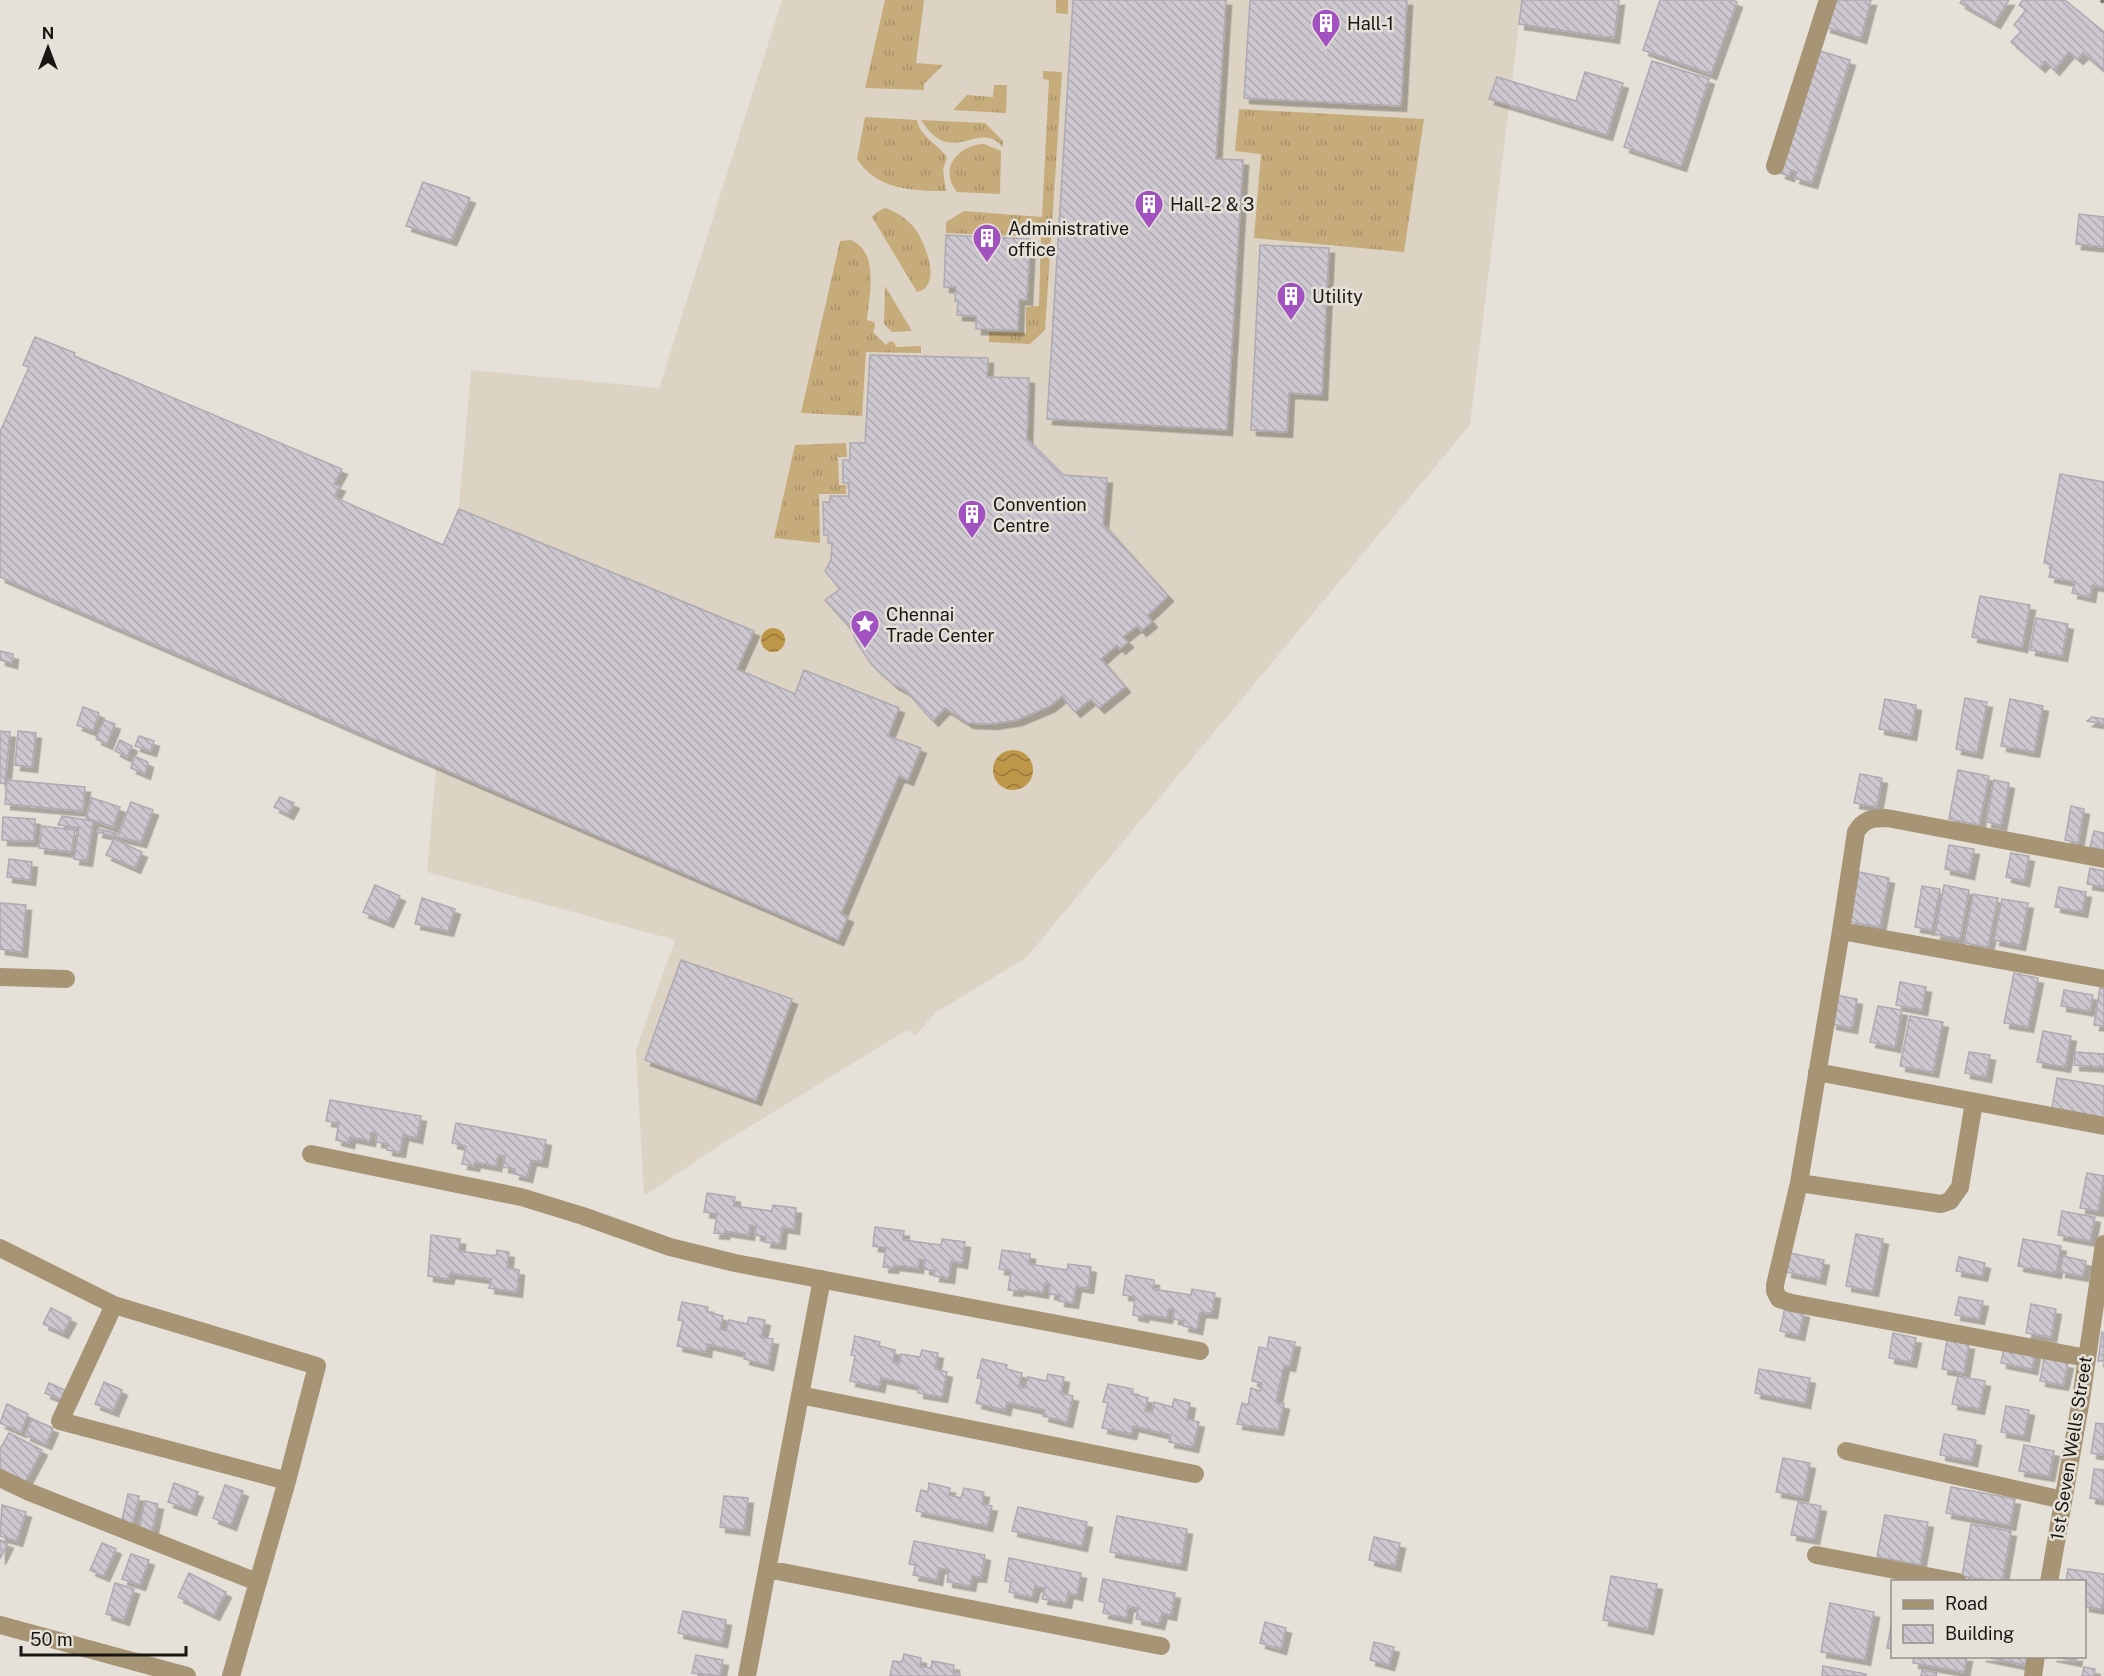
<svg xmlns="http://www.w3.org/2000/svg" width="2104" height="1676" font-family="'Public Sans',sans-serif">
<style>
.built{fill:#dcd3c4}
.grass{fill:url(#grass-tufts)}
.water{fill:url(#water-waves)}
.building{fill:url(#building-back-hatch);stroke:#afa9b1;stroke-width:1.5;filter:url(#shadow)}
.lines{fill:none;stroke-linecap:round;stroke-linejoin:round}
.street{stroke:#a69475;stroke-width:18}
.rail{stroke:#7a7771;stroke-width:4.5;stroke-dasharray:9 4.5;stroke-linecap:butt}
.labels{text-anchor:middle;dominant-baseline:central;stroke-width:5;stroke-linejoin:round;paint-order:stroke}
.poi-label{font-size:18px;fill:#181613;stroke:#e6e1d8;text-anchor:start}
.street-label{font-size:18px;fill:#181613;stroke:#e6e1d8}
</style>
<defs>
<pattern id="grass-tufts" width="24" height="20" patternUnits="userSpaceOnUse" patternTransform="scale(1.5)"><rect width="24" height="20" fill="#c6ab7b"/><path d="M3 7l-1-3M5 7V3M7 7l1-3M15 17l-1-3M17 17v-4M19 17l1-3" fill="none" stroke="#a99269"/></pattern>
<pattern id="water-waves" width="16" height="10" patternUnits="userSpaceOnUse" patternTransform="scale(1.5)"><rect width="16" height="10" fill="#bf9749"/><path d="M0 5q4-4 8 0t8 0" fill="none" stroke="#9a7a3c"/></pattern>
<pattern id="building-back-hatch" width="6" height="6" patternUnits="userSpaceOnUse" patternTransform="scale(1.5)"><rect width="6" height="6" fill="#cdc8d0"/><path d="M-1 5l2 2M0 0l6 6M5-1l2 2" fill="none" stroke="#afabb2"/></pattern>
<filter id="shadow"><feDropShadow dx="5.5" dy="5.5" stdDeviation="0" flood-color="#0004"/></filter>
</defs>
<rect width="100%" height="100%" fill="#e6e1d8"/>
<path class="built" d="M782 0H1522L1470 425 1026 958 935 1013 915 1036 907 1030 723 1143 644 1196 636 1050 675 940 427 872 471 370 659 388Z"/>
<path class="grass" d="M885 0H924L916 63 943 65 924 84V90L865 88Z
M1056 0H1068V14L1056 13Z
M1043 71 1062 72 1045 330 1030 344 989 342V332L1026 333V307L1039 306 1041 237 946 233V222L964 211 1042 217 1049 80 1043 79Z
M994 85H1007L1006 113 953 110 967 95 993 97Z
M1239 109 1424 119 1404 252 1254 238 1261 154 1235 151Z
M865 117 917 120C921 138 937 143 947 157L943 170 946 191C913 191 877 190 857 159Z
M921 120 985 123 1003 141V147C977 118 953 170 921 120Z
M984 144 1001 151 1000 194 957 192C938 169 958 145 984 144Z
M885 208C896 211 905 218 913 226 924 239 944 286 917 292L872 217 877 212Z
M851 240C880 253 869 294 867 320L874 322 875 326 873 332 886 345 890 341 894 342 896 347 921 346V353L866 352 862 416 801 413 840 241Z
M885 286 912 331 892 332 884 324Z
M846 443 847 457H838L839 485H846V494H819L820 543 774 538 795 445Z"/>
<path class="water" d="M761 640a12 12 0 1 1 24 0a12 12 0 1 1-24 0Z
M993 770a20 20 0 1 1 40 0a20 20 0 1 1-40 0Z"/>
<path class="building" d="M1073 0H1226L1216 159 1243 160 1227 430 1047 419Z
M1250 0H1407L1401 106 1244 98Z
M1522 0H1619L1614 38 1519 24Z
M1660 0H1732L1737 2 1711 74 1643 50Z
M1833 0H1871L1861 38 1825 27Z
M1962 0H2009L1995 23 1960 3Z
M2023 0H2065L2104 32V71L2083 53 2078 59 2069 52 2054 70 2045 61 2040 67 2011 42 2021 31 2014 25 2026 10 2019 5Z
M1817 50 1850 60 1812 183 1794 178 1797 172 1791 170 1789 176 1780 173Z
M1652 61 1709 79 1681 166 1624 147Z
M1585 72 1623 83 1607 135 1489 99 1497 77 1576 101Z
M423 182 470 198 451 240 406 226Z
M2079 214 2104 217V247L2076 244Z
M946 235 1030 239 1027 300 1019 299 1018 330 976 329V316L957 315 958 301H955L956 287H944Z
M1260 245 1329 248 1322 395 1289 393 1287 432 1251 430Z
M35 337 75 353 74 356 342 469 334 484 340 486 334 497 443 545 459 509 754 631 737 669 795 694 804 670 899 708 888 736 921 748 908 780 899 776 841 914 848 917 838 940 0 577V432L29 367 23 365Z
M870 355 988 358 987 377 1029 378 1027 439 1063 475 1107 478 1103 524 1168 596 1147 616 1152 622 1141 631 1137 626 1123 637 1128 642 1120 649 1117 645 1101 659 1125 687 1099 708 1091 699 1075 712 1062 696 1050 706 1017 720 992 724 968 723 945 708 933 721 906 691 893 684 872 665 857 643 852 630 825 600 840 589 825 571 831 560 832 543H828V535H824L823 502H830V496H849V483H843V460H850V443H865Z
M2060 474 2104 482V587L2092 585 2090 597 2072 593 2075 582 2049 577 2052 565 2044 563Z
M1980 596 2030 605 2022 647 1972 637Z
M2036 618 2068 624 2062 656 2030 650Z
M0 651 13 654 12 663 0 660Z
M1965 698 1987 702 1977 753 1956 749Z
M1885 699 1916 705 1911 735 1879 729Z
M2010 699 2043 706 2034 752 2001 746Z
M83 707 99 713 93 731 77 725Z
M2092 717 2104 719V724L2087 721Z
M104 720 115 724 107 744 96 739Z
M0 731 10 732 5 784 0 783Z
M18 731 36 733 32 767 15 765Z
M139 736 154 741 151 751 135 746Z
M120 740 132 746 127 757 115 751Z
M134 756 148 762 145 774 131 768Z
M1958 770 1989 776 1979 825 1949 819Z
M1860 774 1882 778 1877 807 1854 803Z
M7 780 85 787 83 811 5 804Z
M1994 780 2009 783 2001 825 1986 822Z
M280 797 294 803 288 814 274 807Z
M92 798 120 807 113 827 86 818Z
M131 802 153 810 141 842 97 832 98 829 119 834Z
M2071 806 2084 809 2078 843 2065 840Z
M62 816 93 821 87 861 74 859 79 828 58 825Z
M3 817 35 819 34 841 2 840Z
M42 826 75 830 71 852 39 848Z
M2094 831 2104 833V850L2090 847Z
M114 839 142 852 135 868 106 855Z
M1949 845 1974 849 1969 874 1945 869Z
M2011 853 2029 856 2024 881 2006 877Z
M9 859 32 862 30 880 7 877Z
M2090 868 2104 871V887L2087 884Z
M1859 872 1889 878 1880 927 1849 922Z
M375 885 400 896 388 922 363 912Z
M1944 885 1969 890 1960 939 1935 934Z
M1922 886 1940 889 1932 930 1915 927Z
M2059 887 2086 892 2082 912 2055 907Z
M1973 894 1998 898 1988 947 1964 943Z
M422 898 455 909 448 931 415 924Z
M2002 899 2028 903 2020 945 1994 940Z
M0 903 26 905 22 952 0 949Z
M681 960 792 999 756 1100 645 1060Z
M2014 973 2038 978 2028 1027 2004 1023Z
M1900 982 1926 987 1922 1010 1896 1005Z
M2100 988 2104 989V1026L2094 1025Z
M2064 990 2093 995 2090 1011 2061 1006Z
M1836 995 1857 999 1852 1028 1831 1024Z
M1878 1006 1902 1010 1895 1047 1870 1042Z
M1910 1016 1943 1022 1933 1072 1900 1066Z
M2043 1031 2071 1036 2065 1067 2037 1062Z
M1969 1052 1990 1055 1986 1077 1965 1073Z
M2075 1052 2104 1054V1067L2074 1065Z
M2057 1078 2104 1086V1123L2051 1114Z
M330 1100 421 1116 417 1138 403 1135 400 1152 387 1150 388 1144 376 1142 377 1133 371 1132 370 1141 350 1137 349 1143 336 1140 339 1123 326 1121Z
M456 1123 546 1140 542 1162 531 1160 527 1177 514 1174 515 1169 503 1167 505 1156 498 1155 496 1166 475 1162 474 1166 462 1164 466 1146 452 1143Z
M2087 1173 2104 1176 2098 1211 2080 1208Z
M707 1193 735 1197 734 1206 772 1211 773 1205 796 1208 794 1229 782 1227 780 1244 765 1242 766 1237 755 1235 756 1226 750 1225 749 1235 725 1231 724 1234 714 1233 717 1214 704 1212Z
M2062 1211 2095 1217 2090 1241 2058 1235Z
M875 1227 904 1231 903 1240 941 1245 942 1239 965 1242 962 1263 951 1261 949 1278 934 1276 935 1271 924 1269 925 1260 919 1259 918 1268 894 1265 893 1268 883 1267 886 1248 873 1246Z
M1856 1234 1883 1239 1873 1291 1846 1286Z
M431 1235 460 1239 459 1251 496 1256 497 1250 509 1252 507 1268 519 1270 517 1292 489 1288 491 1279 450 1273 448 1279 428 1276Z
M2023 1239 2061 1246 2056 1273 2018 1266Z
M1002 1250 1030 1254 1029 1264 1067 1270 1068 1264 1091 1267 1088 1288 1076 1286 1073 1303 1059 1301 1060 1295 1049 1294 1050 1284 1045 1283 1043 1293 1019 1289 1018 1291 1008 1290 1011 1271 999 1269Z
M1790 1253 1824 1260 1820 1279 1786 1272Z
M2063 1256 2086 1261 2083 1276 2060 1272Z
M1959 1257 1985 1263 1982 1276 1956 1271Z
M1126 1275 1154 1280 1153 1289 1191 1295 1192 1289 1215 1293 1212 1313 1200 1312 1197 1329 1183 1326 1184 1321 1173 1319 1174 1309H1169L1167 1318 1143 1314V1317L1133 1315 1135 1297 1123 1295Z
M1959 1297 1983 1301 1979 1319 1955 1315Z
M682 1302 708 1307 707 1312 723 1316 720 1329 726 1331 729 1320 747 1324 749 1317 765 1320 761 1337 773 1339 768 1365 744 1359 745 1353 707 1344 706 1352 677 1346 683 1321 678 1320Z
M2031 1304 2056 1309 2051 1337 2026 1333Z
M51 1308 71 1318 63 1333 43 1324Z
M1785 1308 1804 1312 1799 1335 1780 1331Z
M2102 1332 2104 1333V1361H2098Z
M1893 1333 1916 1338 1911 1362 1889 1358Z
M855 1336 880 1342 879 1346 895 1350 893 1363 899 1364 901 1354 920 1357 922 1350 938 1353 935 1369 947 1372 942 1397 918 1393 919 1386 881 1378 879 1387 850 1381 855 1356 851 1355Z
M1269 1337 1295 1342 1290 1366 1284 1365 1276 1402 1284 1404 1278 1430 1237 1424 1242 1403 1248 1405 1251 1388 1260 1391 1262 1383 1252 1381 1259 1347 1267 1349Z
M1947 1340 1969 1344 1964 1373 1942 1369Z
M2004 1347 2035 1353 2032 1369 2001 1363Z
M2044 1358 2068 1363 2063 1385 2040 1381Z
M982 1359 1007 1365 1006 1369 1022 1373 1019 1387 1025 1388 1028 1377 1046 1381 1048 1374 1064 1377 1061 1393 1073 1396 1067 1422 1043 1416 1045 1410 1007 1402 1005 1410 976 1403 982 1379 977 1378Z
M1759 1369 1810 1378 1805 1403 1755 1393Z
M1958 1376 1985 1381 1979 1409 1952 1404Z
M104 1382 122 1390 113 1411 95 1404Z
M49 1383 69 1392 65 1401 45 1393Z
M1108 1384 1133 1389 1132 1394 1148 1398 1145 1411 1152 1413 1154 1402 1172 1407 1174 1399 1190 1403 1187 1419 1199 1422 1193 1447 1169 1442 1171 1435 1133 1426 1131 1434 1102 1428 1108 1403 1103 1402Z
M7 1404 28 1414 21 1432 0 1423Z
M2006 1406 2029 1410 2024 1436 2001 1432Z
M32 1419 53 1428 46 1444 25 1435Z
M2096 1423 2104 1424V1455L2091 1453Z
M9 1433 42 1450 23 1486 0 1473V1449Z
M1944 1434 1976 1440 1972 1461 1940 1455Z
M2024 1445 2054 1451 2049 1476 2019 1471Z
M1783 1458 1810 1463 1803 1497 1776 1492Z
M2094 1469 2104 1470V1500L2090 1498Z
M174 1483 198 1492 191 1510 168 1502Z
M929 1483 950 1488 949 1495 961 1498 964 1488 984 1492 982 1504 992 1506 987 1526 916 1511 921 1490 928 1492Z
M225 1485 243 1491 231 1525 213 1518Z
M1951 1487 2015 1499 2010 1525 1946 1513Z
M128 1494 139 1496 132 1526 121 1524Z
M724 1496 748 1498 744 1530 720 1527Z
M145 1501 158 1504 152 1532 139 1529Z
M1798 1502 1821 1506 1814 1539 1791 1535Z
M2 1505 26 1512 17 1541 0 1536Z
M1018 1507 1087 1522 1082 1546 1012 1531Z
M1885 1515 1928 1522 1920 1565 1877 1557Z
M1117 1516 1187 1529 1181 1565 1110 1552Z
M1971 1524 2011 1531 2002 1582 1962 1576Z
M1374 1537 1400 1543 1395 1566 1369 1560Z
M0 1540 8 1543 0 1559Z
M914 1541 985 1555 981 1577 972 1576 970 1586 947 1582 949 1570 939 1568 937 1580 913 1575 916 1565 909 1564Z
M102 1543 116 1549 104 1576 90 1570Z
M131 1554 149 1560 140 1585 122 1579Z
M1009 1558 1081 1573 1077 1595 1068 1593 1066 1603 1042 1599 1045 1588 1035 1586 1032 1597 1009 1592 1011 1582 1005 1581Z
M2068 1569 2104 1574V1597L2101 1609 2084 1606V1582H2066Z
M189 1573 226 1592 214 1615 178 1597Z
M1611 1576 1657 1584 1648 1629 1603 1620Z
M1103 1579 1175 1593 1171 1615 1162 1613 1159 1624 1136 1619 1138 1608 1128 1606 1126 1618 1103 1613 1105 1603 1099 1601Z
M115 1583 134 1589 124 1620 106 1614Z
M1830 1603 1874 1612 1865 1660 1821 1652Z
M683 1611 726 1620 722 1642 678 1633Z
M1892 1621V1649L1887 1648Z
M1265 1622 1286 1628 1281 1649 1260 1643Z
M1374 1642 1394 1647 1389 1665 1370 1660Z
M904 1654 921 1658 920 1666 931 1668 932 1661 954 1665 953 1672 960 1674V1676H890L893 1661 902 1662Z
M696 1655 723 1660 720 1676 692 1673Z
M1914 1656H1967L1964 1672 1913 1663Z
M1980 1656H2027L2025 1665Z
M2051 1656H2077L2076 1661Z
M1823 1666 1866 1674V1676H1822Z
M2084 1667 2095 1669 2094 1676H2082Z
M1922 1670 1937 1673 1936 1676H1921Z"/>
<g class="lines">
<path class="street" d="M1775 166 1828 0
M1841 931 2104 979
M0 977 66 979
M1817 1072 2104 1126
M311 1154 521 1197 583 1216 670 1247 735 1263 1200 1351
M1799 1183 1941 1204 1950 1201 1960 1187 1974 1102
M0 1248 114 1305 317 1366 287 1481 231 1676
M114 1305 60 1421 287 1481
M2087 1358 1792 1303 1779 1299 1775 1291V1285L1799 1183 1841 931 1856 832C1864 819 1872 818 1887 818L2104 859
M800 1395 1195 1474
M1846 1451 2063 1500
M0 1478 29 1492 257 1582
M1816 1555 1958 1582
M767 1569 1161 1646
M2049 1582 2081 1399 2104 1244
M0 1625 187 1676
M747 1676 822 1279
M2033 1676 2036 1656"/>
<path class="rail" d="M2101 0 2104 2"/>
</g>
<defs>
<g id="building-pin" transform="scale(1.5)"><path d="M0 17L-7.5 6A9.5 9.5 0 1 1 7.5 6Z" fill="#a251c1" stroke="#e6e1d8"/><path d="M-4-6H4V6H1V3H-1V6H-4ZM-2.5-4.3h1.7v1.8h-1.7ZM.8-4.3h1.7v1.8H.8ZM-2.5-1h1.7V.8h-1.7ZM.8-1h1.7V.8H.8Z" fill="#fff"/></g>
<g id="sight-pin" transform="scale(1.5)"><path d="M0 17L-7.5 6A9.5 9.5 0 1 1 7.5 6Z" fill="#a251c1" stroke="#e6e1d8"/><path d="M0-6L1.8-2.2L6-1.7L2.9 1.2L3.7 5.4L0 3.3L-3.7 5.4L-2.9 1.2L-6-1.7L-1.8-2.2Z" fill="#fff"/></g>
</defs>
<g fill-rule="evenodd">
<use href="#building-pin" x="1326" y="23"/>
<use href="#building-pin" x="1149" y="204"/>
<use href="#building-pin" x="987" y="238"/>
<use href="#building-pin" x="1291" y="296"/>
<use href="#building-pin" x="972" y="514"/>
<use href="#sight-pin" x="865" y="624"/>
</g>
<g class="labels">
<g class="poi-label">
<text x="1347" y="23">Hall-1</text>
<text x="1170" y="204">Hall-2 &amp; 3</text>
<text x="1008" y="228">Administrative<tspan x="1008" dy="21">office</tspan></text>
<text x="1312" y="296">Utility</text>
<text x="993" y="504">Convention<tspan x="993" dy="21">Centre</tspan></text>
<text x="886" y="614">Chennai<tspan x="886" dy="21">Trade Center</tspan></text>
</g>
<g class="street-label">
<text transform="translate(2071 1448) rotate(-81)">1st Seven Wells Street</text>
</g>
</g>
<rect x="1891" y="1580" width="195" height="78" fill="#e6e1d8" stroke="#949089" stroke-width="1.5"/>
<rect x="1903" y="1600" width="30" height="9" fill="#a69475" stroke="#949089" stroke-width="1.5"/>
<text x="1945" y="1610" font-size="18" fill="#181613">Road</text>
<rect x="1903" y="1625" width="30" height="18" fill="url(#building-back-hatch)" stroke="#949089" stroke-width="1.5"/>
<text x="1945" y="1640" font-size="18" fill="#181613">Building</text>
<g transform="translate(48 48)" stroke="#e6e1d8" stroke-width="4.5" paint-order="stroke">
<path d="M0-4.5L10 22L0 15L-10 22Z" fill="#181613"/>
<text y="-9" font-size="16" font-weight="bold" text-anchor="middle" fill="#181613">N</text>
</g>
<path d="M21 1646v9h165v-9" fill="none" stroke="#181613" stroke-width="3"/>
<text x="30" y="1646" font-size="18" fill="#181613" stroke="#e6e1d8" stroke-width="4.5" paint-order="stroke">50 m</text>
</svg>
